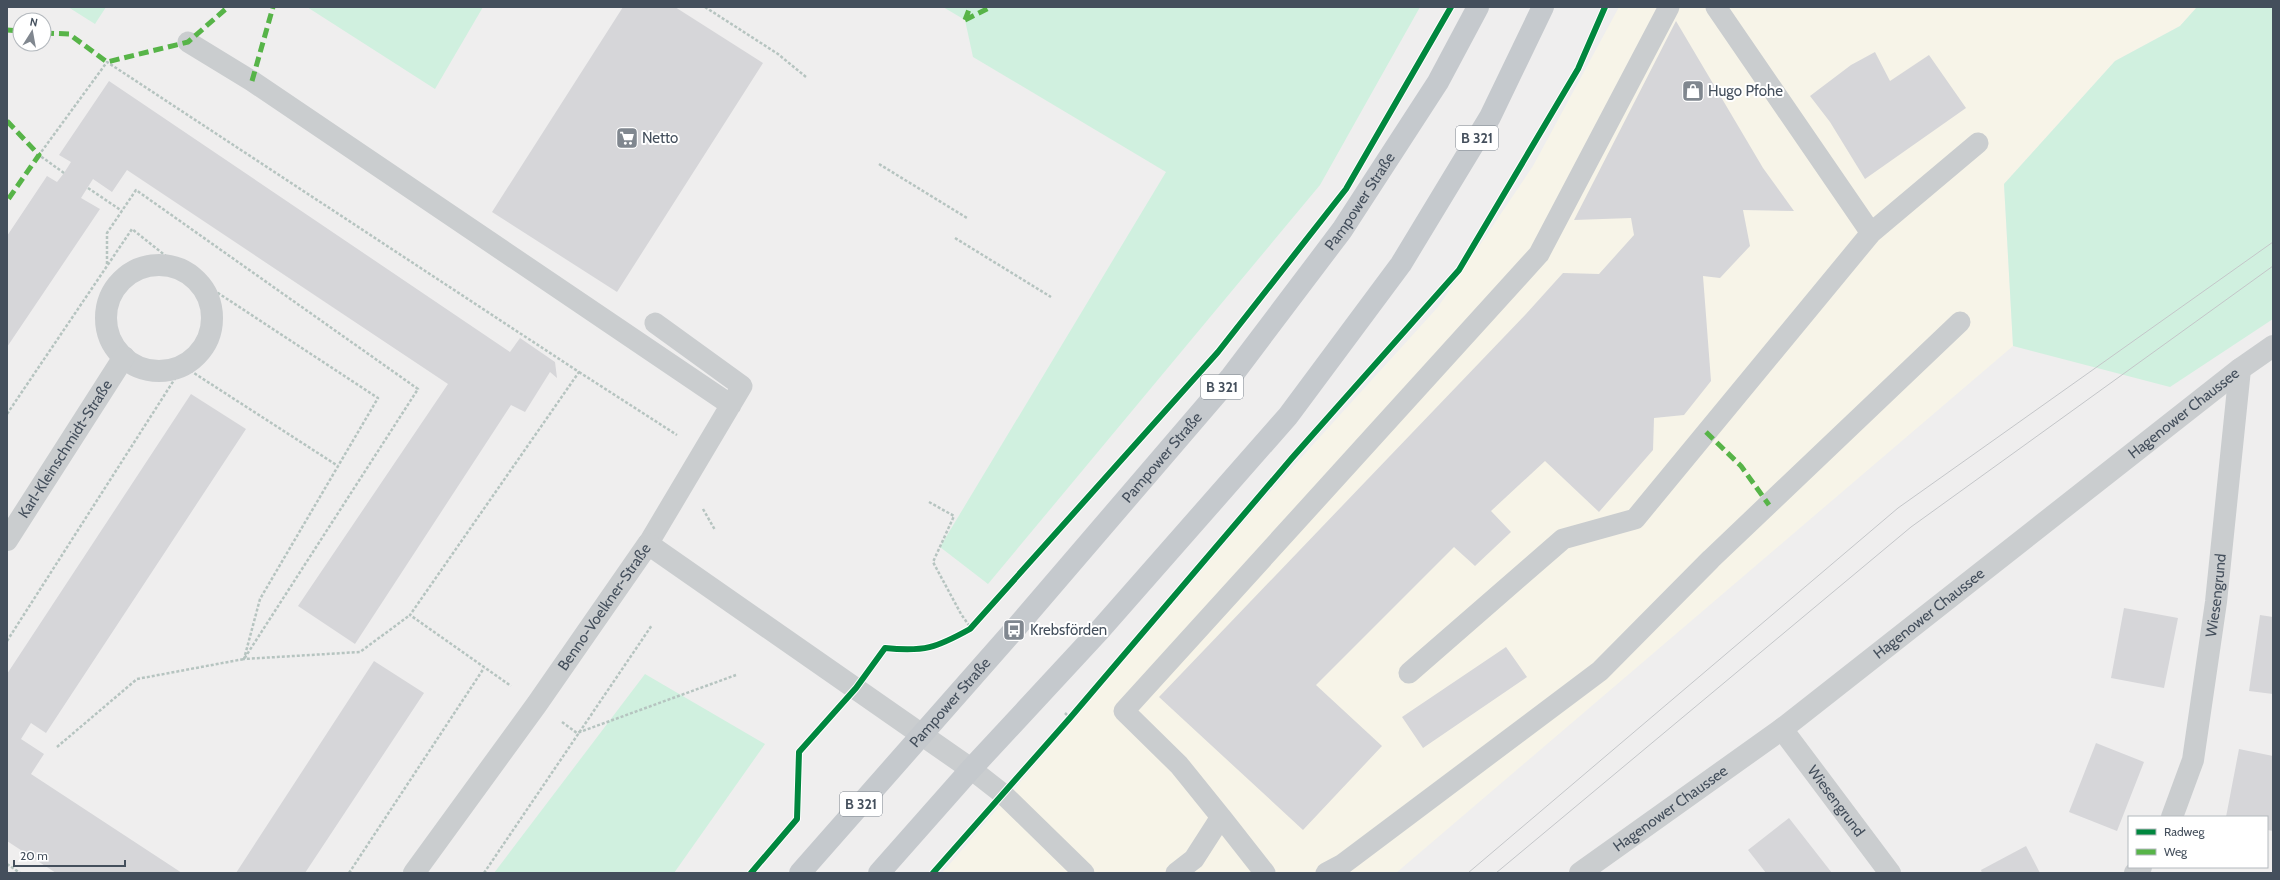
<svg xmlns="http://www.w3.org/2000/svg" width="2280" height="880" font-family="Cabin,sans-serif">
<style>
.commercial{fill:#f7f4e8}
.green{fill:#d0f0df}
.building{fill:#d6d6d9}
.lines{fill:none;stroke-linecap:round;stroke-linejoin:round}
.path{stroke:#b6c4c0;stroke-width:2.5;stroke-dasharray:3 2;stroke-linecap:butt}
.lane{stroke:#cacdcf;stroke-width:21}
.street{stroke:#cacdcf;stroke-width:22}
.primary{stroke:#c5c9cd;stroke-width:22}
.tram{stroke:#c4c6c9;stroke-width:1}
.quiet{stroke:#57b448;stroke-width:5;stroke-dasharray:10 5;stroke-linecap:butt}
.cycleway-casing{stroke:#fff;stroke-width:8}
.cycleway{stroke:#00873e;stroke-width:6}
.labels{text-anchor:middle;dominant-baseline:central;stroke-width:4;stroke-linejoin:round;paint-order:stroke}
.shield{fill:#fff;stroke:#7c848d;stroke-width:1}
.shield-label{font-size:14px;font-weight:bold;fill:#444f5c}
.poi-label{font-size:15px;fill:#444f5c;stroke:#fff;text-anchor:start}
.street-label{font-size:15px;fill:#444f5c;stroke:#fff}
</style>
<rect width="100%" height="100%" fill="#efeeee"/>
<path class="commercial" d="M1619 7H2197L2180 26 2115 61 2004 184 2013 346 1396 873H942L1259 504 1438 307 1533 166Z"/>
<path class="green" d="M68 7H106L95 24Z
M307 7H483L435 89Z
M943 7H1420L1320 185 988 584 940 547 1166 172 973 57 965 20Z
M2197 7H2273V319L2170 387 2013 346 2004 184 2115 61 2180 26Z
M645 674 765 744 674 873H494Z"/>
<path class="building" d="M623 7H675L763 63 617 292 492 212Z
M1676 21 1763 168 1794 211 1743 210 1750 246 1720 278 1703 276 1711 381 1684 415 1654 418 1653 450 1599 512 1545 461 1491 511 1511 532 1475 566 1454 547 1316 685 1382 746 1303 830 1159 697 1526 314 1563 273 1599 274 1634 235 1631 218 1574 220Z
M1875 52 1890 81 1929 55 1966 108 1865 179 1830 122 1810 96 1851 65Z
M109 81 510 352 520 338 555 362 557 378 550 372 525 412 511 405 355 644 298 606 448 384 127 170 112 192 93 179 81 198 100 209 7 347V236L47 176 57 182 64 173 71 162 59 155Z
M191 394 246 429 46 733 31 723 21 739 44 754 31 774 182 873H56L7 841V674Z
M2124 608 2178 618 2164 688 2111 678Z
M2260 615 2273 617V694L2249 691Z
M1506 647 1527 677 1423 748 1402 717Z
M374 661 424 693 305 873H236Z
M2096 743 2144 762 2117 831 2069 812Z
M2239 749 2273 756V831L2267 830V817H2226Z
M1789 818 1832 873H1766L1748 850Z
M2026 846 2040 873H1982L1981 870Z"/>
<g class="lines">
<path class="path" d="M705 7 778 54 806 77
M879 164 967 218
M64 173 39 155 107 62 579 372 410 615 511 686
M88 188 122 211
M955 238 1051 297
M579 372 677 435
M7 414 132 229 186 272 378 398 260 599 244 659 360 652 410 615
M929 502 954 516 933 562 961 614 973 631
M703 509 715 530
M7 641 183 366 338 466
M1065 713 1070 718
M562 722 577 733 736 675
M57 747 137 679 244 659 418 389 136 190 107 233V265
M7 864 20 873
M349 873 484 668
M484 873 652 625"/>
<path class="lane" d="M188 42 252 81 731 405
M1871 233 1978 143
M648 544 742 386 655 323
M1409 673 1563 539 1635 519 1871 233 1716 7
M971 769 1003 794 1084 873
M1221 817 1265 873
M1176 873 1194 859 1221 817 1179 765 1124 711 1539 254 1669 7
M1326 873 1343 864 1600 671 1711 559 1960 322"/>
<g class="street">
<circle cx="159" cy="318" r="53"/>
<path id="s1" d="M7 540 124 357"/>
<path id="s2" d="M1782 729 1890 873"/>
<path id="s3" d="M2172 817 2193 760 2216 602 2240 369"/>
<path id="s4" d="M414 873 537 704 648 544 971 769"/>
<path id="s5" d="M1580 873 1782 729 2240 369 2273 346"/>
<path d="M2135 873 2141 867"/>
</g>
<g class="primary">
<path id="s6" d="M800 873 1014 630 1231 377 1342 230 1438 82 1478 7"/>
<path d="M879 873 971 769 1099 631 1288 416 1401 264 1490 117 1543 7"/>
</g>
<path class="tram" d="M1468 873 1898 508 2273 242
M1496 873 1911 527 2273 266"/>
<path class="quiet" d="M965 20 991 7
M965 20 970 7
M7 30 20 31
M44 33 69 34 107 62 188 42 228 7
M252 81 273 7
M7 121 39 155 7 201
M1706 432 1741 466 1769 505"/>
<g class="cycleway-casing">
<path id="cycleway" d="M751 873 797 819 799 752 856 688 885 648C924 652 936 648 970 629L1218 352 1346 189 1451 7
M933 873 1070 718 1292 458 1459 270 1578 69 1605 7"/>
</g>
<use href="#cycleway" class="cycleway"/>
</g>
<defs>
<g id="shop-square" transform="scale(1.15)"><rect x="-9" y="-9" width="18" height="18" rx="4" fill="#80878f" stroke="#fff"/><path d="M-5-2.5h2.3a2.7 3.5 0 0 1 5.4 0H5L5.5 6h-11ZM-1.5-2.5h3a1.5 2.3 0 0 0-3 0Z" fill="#fff"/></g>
<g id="supermarket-square" transform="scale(1.15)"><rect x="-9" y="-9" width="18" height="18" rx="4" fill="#80878f" stroke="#fff"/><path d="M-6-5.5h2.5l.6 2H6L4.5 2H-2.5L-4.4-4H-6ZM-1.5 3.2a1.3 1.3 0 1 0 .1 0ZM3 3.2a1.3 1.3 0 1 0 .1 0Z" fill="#fff"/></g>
<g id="bus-square" transform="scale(1.15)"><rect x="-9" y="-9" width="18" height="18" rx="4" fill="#80878f" stroke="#fff"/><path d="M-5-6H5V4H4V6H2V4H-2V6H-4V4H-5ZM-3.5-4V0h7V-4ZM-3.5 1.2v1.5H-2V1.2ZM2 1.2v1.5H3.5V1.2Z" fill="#fff"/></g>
</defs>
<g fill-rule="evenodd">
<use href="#shop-square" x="1693" y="91"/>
<use href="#supermarket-square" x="627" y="138"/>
<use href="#bus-square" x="1014" y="630"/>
</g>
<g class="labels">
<g class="shield">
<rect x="1456" y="126" width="42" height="24" rx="3"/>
<rect x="1201" y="375" width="42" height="24" rx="3"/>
<rect x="840" y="792" width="42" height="24" rx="3"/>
</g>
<g class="shield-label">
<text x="1477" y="138">B 321</text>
<text x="1222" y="387">B 321</text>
<text x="861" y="804">B 321</text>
</g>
<g class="poi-label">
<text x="1708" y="91">Hugo Pfohe</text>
<text x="642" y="138">Netto</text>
<text x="1030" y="630">Krebsförden</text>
</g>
<g class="street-label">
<text stroke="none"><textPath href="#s6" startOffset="875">Pampower Straße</textPath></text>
<text stroke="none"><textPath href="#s5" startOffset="759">Hagenower Chaussee</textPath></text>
<text stroke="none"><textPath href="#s1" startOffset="108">Karl-Kleinschmidt-Straße</textPath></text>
<text stroke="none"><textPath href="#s6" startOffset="551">Pampower Straße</textPath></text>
<text stroke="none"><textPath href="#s3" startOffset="227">Wiesengrund</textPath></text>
<text stroke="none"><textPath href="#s4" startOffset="327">Benno-Voelkner-Straße</textPath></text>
<text stroke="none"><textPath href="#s5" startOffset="435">Hagenower Chaussee</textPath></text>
<text stroke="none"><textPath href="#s6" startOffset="227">Pampower Straße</textPath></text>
<text stroke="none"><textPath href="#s2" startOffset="90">Wiesengrund</textPath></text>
<text stroke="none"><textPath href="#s5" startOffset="111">Hagenower Chaussee</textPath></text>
</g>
</g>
<rect width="2280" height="880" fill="none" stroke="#444f5c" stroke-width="16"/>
<rect x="2128" y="816" width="140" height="52" fill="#ffffff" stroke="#b4b9be"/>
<rect x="2136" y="829" width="20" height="6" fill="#00873e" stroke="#b4b9be"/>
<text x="2164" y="836" font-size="12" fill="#444f5c">Radweg</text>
<rect x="2136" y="849" width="20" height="6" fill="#57b448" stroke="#b4b9be"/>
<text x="2164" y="856" font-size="12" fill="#444f5c">Weg</text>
<g transform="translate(32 32) rotate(11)"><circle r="19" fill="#ffffff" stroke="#b4b9be"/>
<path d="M0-3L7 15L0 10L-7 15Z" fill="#80878f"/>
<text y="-6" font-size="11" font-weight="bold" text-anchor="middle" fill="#444f5c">N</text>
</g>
<path d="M14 860v6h111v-6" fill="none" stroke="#444f5c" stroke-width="2"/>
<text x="20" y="860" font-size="12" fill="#444f5c" stroke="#ffffff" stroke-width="3" paint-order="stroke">20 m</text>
</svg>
